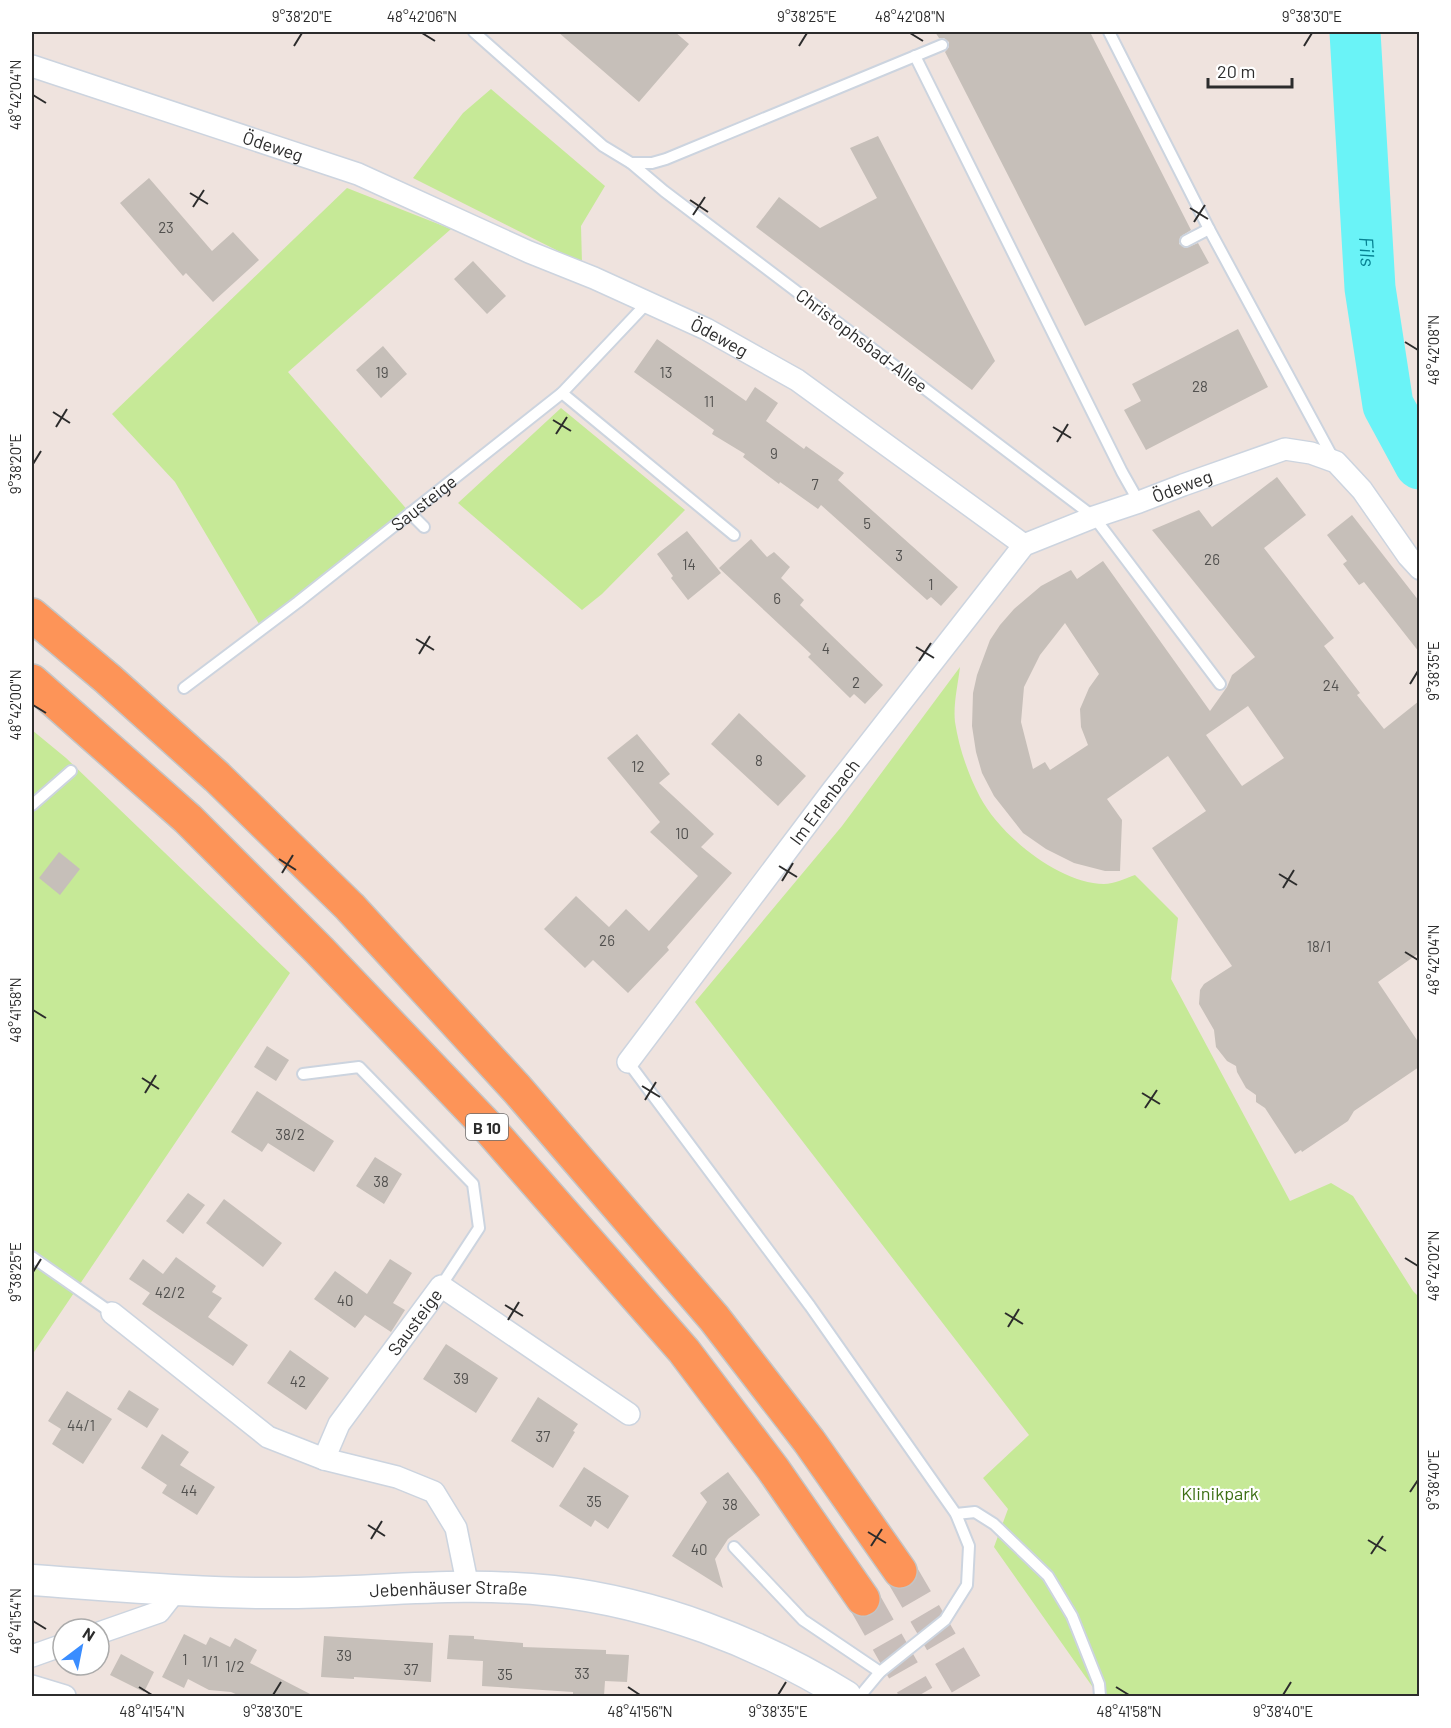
<svg xmlns="http://www.w3.org/2000/svg" width="1451" height="1728" font-family="Barlow,sans-serif">
<style>
.green{fill:#c6e997}
.lines{fill:none;stroke-linecap:round;stroke-linejoin:round}
.river{stroke:#6af3f7;stroke-width:51}
.building{fill:#c6bfb9;fill-rule:evenodd}
.trunk-tunnel{stroke:#c8beba;stroke-width:33;stroke-dasharray:33 16;stroke-linecap:butt}
.service-casing{stroke:#ccd4df;stroke-width:14}
.minor-casing{stroke:#ccd4df;stroke-width:24}
.secondary-casing{stroke:#ccd4df;stroke-width:33}
.trunk-casing{stroke:#c4c4c4;stroke-width:36}
.service{stroke:#fff;stroke-width:10}
.minor{stroke:#fff;stroke-width:21}
.secondary{stroke:#fff;stroke-width:30}
.trunk{stroke:#fd9458;stroke-width:33}
.ticks{fill:none;stroke:#2c2c2c;stroke-width:2}
.labels{text-anchor:middle;dominant-baseline:central;stroke-width:4.5;stroke-linejoin:round;paint-order:stroke}
.number-label{font-size:15px;fill:#52514f}
.shield{fill:#fff;stroke:#6b6b6b;stroke-width:1.5}
.shield-label{font-size:16px;font-weight:bold;fill:#2c2c2c}
.street-label{font-size:18px;fill:#2c2c2c;stroke:#fff}
.park-label{font-size:18px;fill:#3d7015;stroke:#fff}
.water-label{font-size:20px;font-style:italic;fill:#068292;stroke:#fff}
.neatline{fill:none;stroke:#2c2c2c;stroke-width:2}
.ticks-label{font-size:15px;text-anchor:middle;fill:#2c2c2c}
</style>
<rect width="100%" height="100%" fill="#efe3de"/>
<path class="green" d="M491 89 605 186 581 226 582 263 413 178 463 113Z
M347 188 451 229 288 372 410 513 262 629 175 482 112 414Z
M561 408 685 510 602 594 582 610 458 503Z
M960 667C958 684 953 705 955 722 959 748 968 774 980 797 1000 835 1059 884 1104 884 1114 884 1126 878 1135 875L1178 918 1171 979 1290 1201 1331 1183 1353 1196 1413 1291 1419 1297V1696H1099L994 1547 1008 1509 983 1478 1029 1435 695 1002 842 826Z
M32 730 66 758 290 973 32 1355Z"/>
<g class="lines">
<path class="river" id="s1" d="M1355 32 1370 288 1388 405 1420 464"/>
</g>
<path class="building" d="M558 32H675L689 44 639 102Z
M935 32H1090L1191 230 1180 237 1179 244 1186 248 1198 243 1209 263 1085 326 945 52 949 47V42L944 38H939Z
M878 136 995 361 972 390 756 227 779 197 820 228 877 198 850 148Z
M149 178 212 251 233 232 259 260 213 302 186 273 183 276 120 203Z
M473 261 506 296 487 314 454 279Z
M1238 329 1268 387 1146 450 1124 410 1141 401 1132 384Z
M657 339 746 401 755 387 778 403 766 421 804 449 806 446 844 473 838 480 958 587 941 606 931 597 927 600 821 505 818 509 780 482 779 484 743 457 745 454 712 434 714 430 634 372Z
M383 346 407 374 381 398 356 370Z
M1277 477 1306 515 1264 548 1334 638 1324 646 1360 693 1357 695 1384 729 1419 701V953L1378 982 1419 1043V1067L1354 1111 1348 1121 1302 1152 1301 1150 1295 1154 1265 1108 1256 1102V1095L1246 1088 1237 1072 1236 1066 1227 1061 1216 1047 1214 1030 1199 1004 1200 990 1204 984 1232 966 1152 848 1206 811 1168 756 1107 799 1122 820 1120 871H1105L1074 863 1046 849 1023 833 994 796 982 773 976 752 972 726 973 693 977 675 990 640 1000 625 1014 609 1041 586 1071 570 1077 579 1103 561 1210 711 1227 687 1232 675 1255 657 1152 530 1199 510 1212 527ZM1065 623 1099 674 1089 688 1080 709 1081 727 1088 745 1050 770 1045 762 1033 769 1021 722 1024 687 1040 655ZM1248 706 1284 758 1242 786 1206 735Z
M1352 515 1419 601V652L1364 582 1359 585 1343 564 1347 561 1327 535Z
M687 531 721 573 688 600 671 578 673 576 657 554Z
M751 539 767 557 774 552 790 567 781 578 804 600 800 605 883 685 865 704 854 694 850 698 808 657 811 654 719 568Z
M739 713 806 776 778 806 711 744Z
M637 734 670 774 659 783 714 834 701 847 732 873 667 947 669 950 628 993 593 960 585 968 544 929 576 896 609 927 626 909 649 931 698 876 650 832 660 822 607 758Z
M59 852 80 869 60 895 39 878Z
M267 1046 289 1060 276 1081 254 1067Z
M257 1091 334 1141 314 1172 268 1143 262 1152 231 1132Z
M375 1157 402 1174 384 1204 356 1186Z
M188 1193 205 1205 183 1234 166 1221Z
M224 1199 282 1243 263 1267 206 1223Z
M176 1257 216 1286 212 1292 222 1298 208 1317 248 1345 233 1366 142 1304 150 1293 129 1279 143 1259 163 1274Z
M390 1259 412 1273 393 1303 405 1310 391 1332 365 1315 355 1328 314 1299 335 1271 367 1294Z
M446 1344 498 1378 476 1413 423 1379Z
M290 1350 329 1378 306 1410 267 1383Z
M129 1390 159 1409 147 1428 117 1409Z
M67 1391 112 1419 83 1464 52 1444 61 1429 48 1421Z
M538 1397 578 1424 573 1431 575 1432 553 1468 511 1441Z
M162 1434 189 1452 180 1465 215 1487 197 1515 162 1493 167 1485 141 1468Z
M584 1467 629 1496 608 1529 595 1520 591 1527 559 1506Z
M728 1472 760 1515 728 1539 715 1559 723 1588 672 1556 707 1502 700 1493Z
M184 1634 206 1645 210 1637 230 1647 235 1638 257 1650 250 1663 314 1696H240L231 1692 209 1690 188 1679 184 1688 162 1677Z
M449 1635 474 1636V1639L523 1643V1647L606 1650V1654L629 1655 627 1682 605 1681 604 1696H573V1692L482 1686 483 1661 447 1659Z
M324 1636 433 1643 431 1682 354 1677V1679L321 1677Z
M121 1654 154 1672 144 1692 110 1675Z"/>
<g class="lines">
<path class="trunk-tunnel" d="M900 1571 973 1696
M863 1599 918 1696"/>
<g class="service-casing">
<g id="service">
<path d="M474 32 603 146 631 163 664 191 1094 517 1220 684"/>
<path d="M1109 32 1209 229 1334 460"/>
<path d="M915 56 1122 472 1139 502"/>
<path d="M631 163H652L666 159 942 45"/>
<path d="M1186 241 1209 229"/>
<path d="M562 393 734 535"/>
<path d="M410 513 424 527"/>
<path id="s2" d="M184 688 298 602 562 393 648 302"/>
<path d="M32 805 71 771"/>
<path d="M628 1062 810 1306 956 1514 969 1546 967 1585 945 1620 880 1672 860 1696"/>
<path d="M303 1074 359 1067 473 1184 479 1228 441 1286"/>
<path d="M32 1257 112 1313"/>
<path d="M956 1514 975 1512 994 1524 1048 1576 1072 1616 1099 1684 1100 1696"/>
<path d="M734 1547 803 1620 880 1672"/>
</g>
</g>
<g class="minor-casing">
<g id="minor">
<path id="s3" d="M32 66 358 174 529 252 594 278 706 329 797 380 1024 545"/>
<path id="s4" d="M628 1062 832 791 1024 545 1094 517 1139 502 1183 485 1285 449 1311 453 1336 462 1362 490 1408 556 1420 569"/>
<path d="M112 1313 268 1437 324 1459 397 1477 434 1492 456 1528 468 1587"/>
<path id="s5" d="M324 1459 339 1424 441 1286 629 1414"/>
<path d="M99 1633 159 1612 177 1589"/>
<path d="M32 1656 63 1645"/>
<path d="M32 1686 65 1696"/>
</g>
</g>
<g class="secondary-casing">
<g id="secondary">
<path id="s6" d="M32 1580C117 1586 204 1594 290 1593 378 1592 466 1581 553 1591 656 1603 759 1642 846 1696"/>
</g>
</g>
<g class="trunk-casing">
<path id="trunk" d="M32 615 108 679 217 777 350 907 517 1089 714 1318 809 1441 900 1571
M32 681 188 819 319 950 486 1125 684 1351 773 1469 863 1599"/>
</g>
<use href="#service" class="service"/>
<use href="#minor" class="minor"/>
<use href="#secondary" class="secondary"/>
<use href="#trunk" class="trunk"/>
</g>
<path class="ticks" d="M422 33 435 41M910 33 923 41M294 46 302 33M799 46 807 33M1304 46 1312 33M33 95 46 103M190 193 208 204M690 200 708 212M193 207 204 190M1190 208 1208 219M693 215 705 197M1194 222 1205 205M1405 342 1418 350M53 412 70 423M553 420 571 431M56 427 67 409M1053 427 1071 438M556 434 567 417M1057 442 1068 424M33 464 41 451M416 639 434 650M916 647 934 658M419 654 430 636M919 661 931 643M1410 684 1418 671M33 705 46 713M279 859 296 870M779 866 797 877M282 873 293 855M1279 874 1297 885M782 881 793 863M1283 888 1294 870M1405 952 1418 960M33 1010 46 1018M142 1078 159 1089M642 1086 660 1097M145 1093 156 1075M1142 1093 1160 1104M645 1100 656 1082M1145 1108 1157 1090M1405 1258 1418 1266M33 1272 41 1259M505 1305 523 1316M1005 1313 1023 1324M508 1320 519 1302M1008 1327 1019 1309M1410 1492 1418 1480M368 1525 385 1536M868 1532 886 1543M371 1539 382 1521M1368 1540 1386 1551M871 1546 882 1529M1371 1554 1383 1536M33 1621 46 1629M139 1687 152 1695M628 1687 640 1695M1116 1687 1129 1695M273 1695 281 1682M778 1695 786 1682M1283 1695 1291 1682"/>
<g class="labels">
<g class="number-label">
<text x="166" y="227">23</text>
<text x="382" y="372">19</text>
<text x="666" y="372">13</text>
<text x="1200" y="386">28</text>
<text x="709" y="401">11</text>
<text x="774" y="453">9</text>
<text x="815" y="484">7</text>
<text x="867" y="523">5</text>
<text x="899" y="555">3</text>
<text x="1212" y="559">26</text>
<text x="689" y="564">14</text>
<text x="931" y="584">1</text>
<text x="777" y="598">6</text>
<text x="826" y="648">4</text>
<text x="856" y="682">2</text>
<text x="1331" y="685">24</text>
<text x="759" y="760">8</text>
<text x="638" y="766">12</text>
<text x="682" y="833">10</text>
<text x="607" y="940">26</text>
<text x="1319" y="946">18/1</text>
<text x="290" y="1134">38/2</text>
<text x="381" y="1181">38</text>
<text x="170" y="1292">42/2</text>
<text x="345" y="1300">40</text>
<text x="461" y="1378">39</text>
<text x="298" y="1381">42</text>
<text x="81" y="1425">44/1</text>
<text x="543" y="1436">37</text>
<text x="189" y="1490">44</text>
<text x="594" y="1501">35</text>
<text x="730" y="1504">38</text>
<text x="699" y="1549">40</text>
<text x="344" y="1655">39</text>
<text x="185" y="1659">1</text>
<text x="210" y="1661">1/1</text>
<text x="235" y="1666">1/2</text>
<text x="411" y="1669">37</text>
<text x="582" y="1673">33</text>
<text x="505" y="1674">35</text>
</g>
<rect class="shield" x="466" y="1114" width="42" height="26" rx="4.5"/>
<g class="shield-label">
<text x="487" y="1127">B 10</text>
</g>
<g class="street-label">
<text stroke="none"><textPath href="#s3" startOffset="254">Ödeweg</textPath></text>
<text stroke="none"><textPath href="#s3" startOffset="740">Ödeweg</textPath></text>
<text transform="translate(862 340) rotate(37)">Christophsbad-Allee</text>
<text stroke="none"><textPath href="#s4" startOffset="820">Ödeweg</textPath></text>
<text stroke="none"><textPath href="#s2" startOffset="303">Sausteige</textPath></text>
<text stroke="none"><textPath href="#s4" startOffset="326">Im Erlenbach</textPath></text>
<text stroke="none"><textPath href="#s5" startOffset="165">Sausteige</textPath></text>
<text stroke="none"><textPath href="#s6" startOffset="417">Jebenhäuser Straße</textPath></text>
</g>
<g class="park-label">
<text x="1220" y="1493">Klinikpark</text>
</g>
<g class="water-label">
<text stroke="none"><textPath href="#s1" startOffset="220">Fils</textPath></text>
</g>
</g>
<rect width="1451" height="1728" fill="none" stroke="#ffffff" stroke-width="66"/>
<g transform="translate(81 1647) rotate(32)"><circle r="28" fill="#ffffff" stroke="#ababab" stroke-width="1.5"/>
<path d="M0-4.5L10 22L0 15L-10 22Z" fill="#3a8dff"/>
<text y="-9" font-size="16" font-weight="bold" text-anchor="middle" fill="#2c2c2c">N</text>
</g>
<path d="M1208 78v9h84v-9" fill="none" stroke="#2c2c2c" stroke-width="3"/>
<text x="1217" y="78" font-size="18" fill="#2c2c2c" stroke="#ffffff" stroke-width="4.5" paint-order="stroke">20 m</text>
<rect x="33" y="33" width="1385" height="1662" class="neatline"/>
<g class="ticks-label">
<text x="302" y="22">9°38'20"E</text>
<text x="422" y="22">48°42'06"N</text>
<text x="807" y="22">9°38'25"E</text>
<text x="910" y="22">48°42'08"N</text>
<text x="1312" y="22">9°38'30"E</text>
<text transform="translate(16 95) rotate(-90)" y="5">48°42'04"N</text>
<text transform="translate(1434 350) rotate(-90)" y="5">48°42'08"N</text>
<text transform="translate(16 464) rotate(-90)" y="5">9°38'20"E</text>
<text transform="translate(1434 671) rotate(-90)" y="5">9°38'35"E</text>
<text transform="translate(16 705) rotate(-90)" y="5">48°42'00"N</text>
<text transform="translate(1434 960) rotate(-90)" y="5">48°42'04"N</text>
<text transform="translate(16 1010) rotate(-90)" y="5">48°41'58"N</text>
<text transform="translate(1434 1266) rotate(-90)" y="5">48°42'02"N</text>
<text transform="translate(16 1272) rotate(-90)" y="5">9°38'25"E</text>
<text transform="translate(1434 1480) rotate(-90)" y="5">9°38'40"E</text>
<text transform="translate(16 1621) rotate(-90)" y="5">48°41'54"N</text>
<text x="152" y="1717">48°41'54"N</text>
<text x="273" y="1717">9°38'30"E</text>
<text x="640" y="1717">48°41'56"N</text>
<text x="778" y="1717">9°38'35"E</text>
<text x="1129" y="1717">48°41'58"N</text>
<text x="1283" y="1717">9°38'40"E</text>
</g>
</svg>
